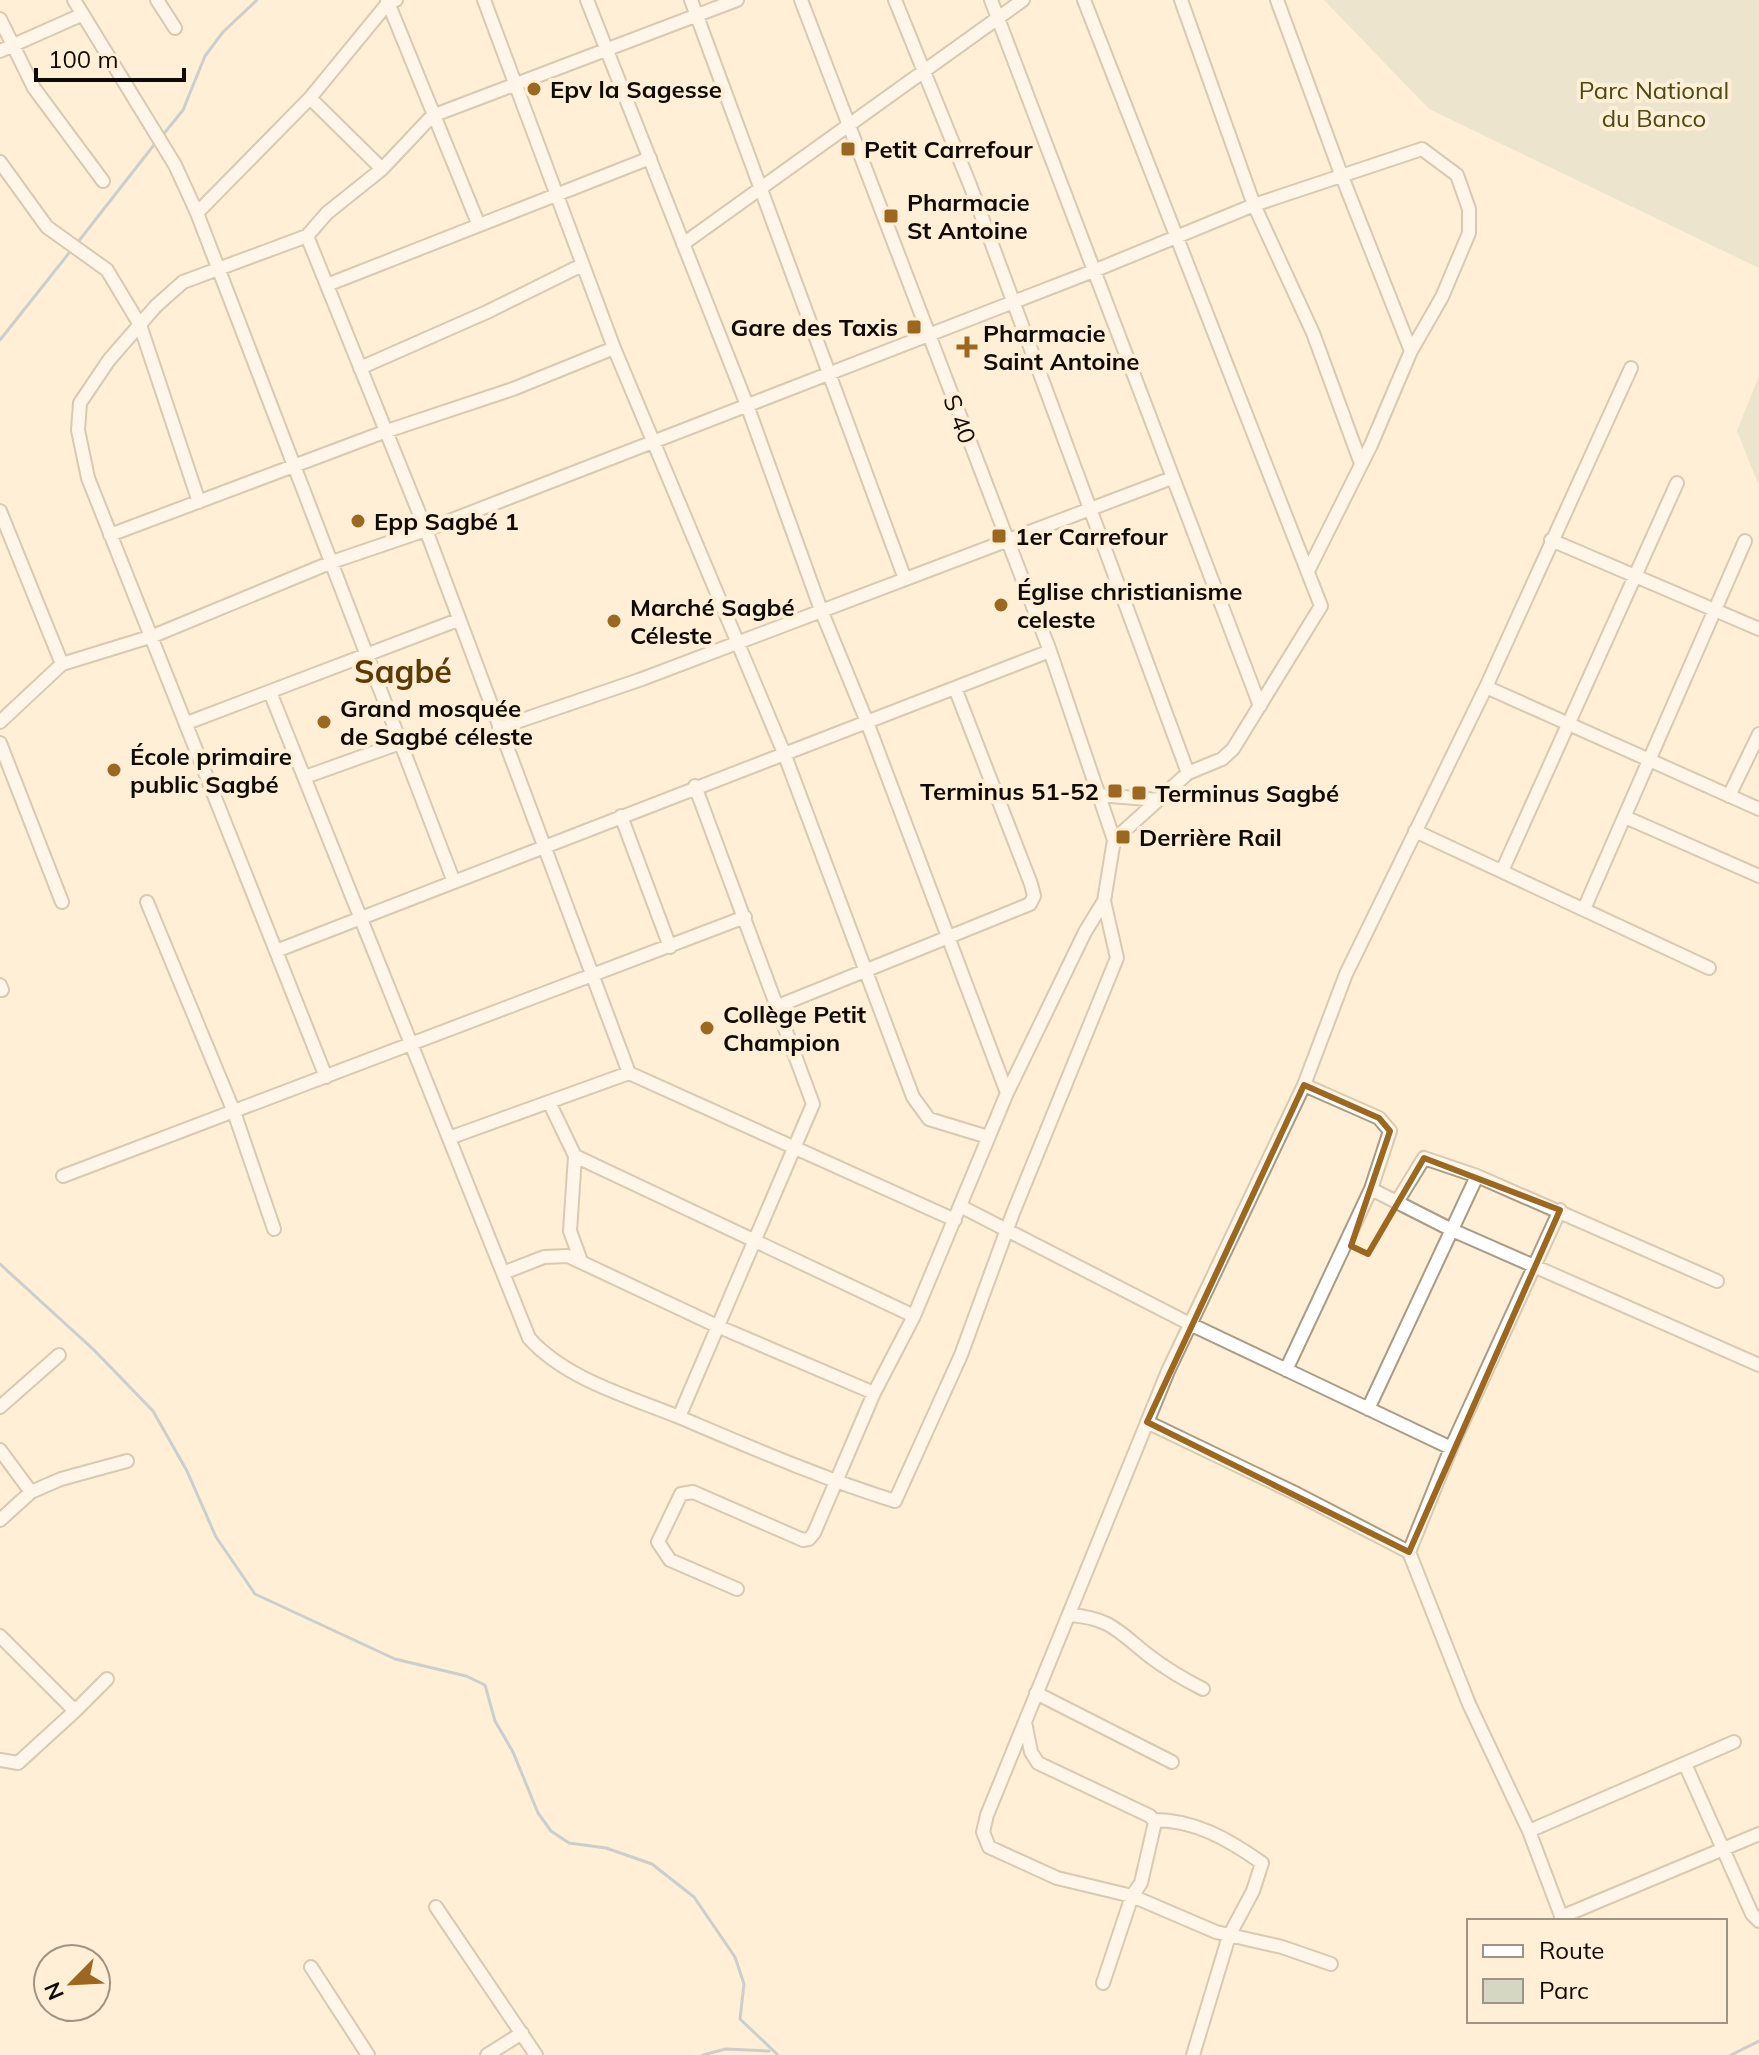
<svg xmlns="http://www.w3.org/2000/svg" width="1759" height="2055" font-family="Mulish,sans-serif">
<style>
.green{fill:#d5d7c2}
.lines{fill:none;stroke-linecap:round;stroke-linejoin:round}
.stream{stroke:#8ba8bf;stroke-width:3}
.minor-casing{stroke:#a99b84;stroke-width:16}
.minor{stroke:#fff;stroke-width:12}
.marked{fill:none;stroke:#9c671f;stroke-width:6;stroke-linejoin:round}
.poi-dot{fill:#9c671f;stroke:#ffefd7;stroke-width:3}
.labels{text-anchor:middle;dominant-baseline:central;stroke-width:8;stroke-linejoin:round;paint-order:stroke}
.poi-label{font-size:24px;font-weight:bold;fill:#100b04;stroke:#ffefd7;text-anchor:start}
.park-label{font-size:24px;fill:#494b12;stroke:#ffefd7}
.street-label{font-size:24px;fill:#100b04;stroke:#ffefd7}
.district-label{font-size:32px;font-weight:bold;fill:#5e3a05;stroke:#ffefd7}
</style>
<rect width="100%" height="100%" fill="#ffefd7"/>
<path class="green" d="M1324 0H1759V268L1429 109Z
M1759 376V486L1737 431Z"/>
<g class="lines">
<path class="stream" d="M162 136 183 110 205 56 223 32 257 0
M78 242 157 141
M0 340 73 248
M0 1264 94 1350 153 1411 187 1471 216 1537 255 1594 395 1659 466 1676 485 1685 495 1721 513 1752 538 1813 551 1831 569 1843 606 1848 652 1864 694 1897 735 1957 744 1984 740 2019 778 2055
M703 2055 726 2049 769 2051
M1731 2055 1759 2041"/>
<g class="minor-casing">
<path id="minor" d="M74 0 175 165 197 213 454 882
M157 0 175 28
M387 0 478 223
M484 0 614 348 784 753 913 1097 929 1119 988 1137
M587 0 747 405 821 610 867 722 1007 1093
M691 0 905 579
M801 0 1050 651 1114 840
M895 0 970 185 1188 773
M991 0 1260 706
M1181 0 1254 205 1313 333 1360 461
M1277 0 1341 174 1411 351
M0 19 34 88 103 181
M0 51 81 15
M310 98 382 169
M0 162 47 227 107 270 140 325 199 502
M197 213 310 98 388 3 396 0
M307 236 426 530 629 1073
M683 244 1023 0
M327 285 650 158
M360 368 487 312 582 265
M0 511 62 664
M110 535 384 432 513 389 614 348
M1551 540 1759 629
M1486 687 1759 809
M270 692 529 1338C565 1379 630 1397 679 1417 750 1447 821 1478 895 1501L961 1355 1013 1213 1117 958 1104 901 1114 840 1188 773 1222 759 1233 749 1321 606 1084 0
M0 722 62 664 153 636 332 562 426 530 1096 270 1254 205 1422 149 1457 175 1469 209V233L1442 297 1411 351 1371 445 1308 571
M187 723 458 620
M499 728 642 679 1172 478
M0 743 62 902
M305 777 400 743
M1099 795 1159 800
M1729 796 1759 734
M621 816 670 947
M1625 817 1759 876
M1415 831 1709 968
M1502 871 1677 483
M147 902 234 1112 274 1229
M1584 909 1745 541
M276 951 1050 651
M0 985 2 990
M778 1006 1030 904 1034 896 1031 884 955 688
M326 1077 88 478 78 430 80 403 109 360 156 306 183 282 307 236 327 213 382 169 432 116 737 0
M549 1102 575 1156 570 1231 581 1261
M449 1138 629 1073 955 1220
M575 1156 914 1316
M63 1176 745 917
M1371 1189 1452 1230 1759 1365
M1397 1202 1424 1158 1477 1176
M960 1206 1190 1324 1451 1448
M1560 1210 1451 1448 1409 1552 1469 1704 1529 1831 1563 1921
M503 1273 544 1257 568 1256 717 1326 874 1393
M1286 1370 1371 1189 1390 1131 1379 1118 1304 1085
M0 1407 59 1355
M1368 1409 1477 1176 1717 1281
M679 1417 813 1104 695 786
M1147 1422 1297 1494 1409 1552
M0 1450 31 1492
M0 1520 31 1492 61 1479 127 1461
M737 1589 670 1560 658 1542 681 1494 693 1492 803 1540 809 1539 814 1533 874 1393 914 1316 1007 1093 1085 932 1104 901
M1070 1615C1110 1618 1118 1631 1148 1655 1165 1668 1183 1679 1203 1689
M0 1636 75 1711 107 1679
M1036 1693 1172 1762
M1025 1722 1031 1752 1038 1763 1150 1816 1155 1822 1141 1883 1132 1896 1103 1983
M0 1760 18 1763 75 1711
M1685 1764 1752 1914 1759 1921
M1154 1820C1195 1820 1228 1839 1262 1863L1253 1891 1229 1936 1193 2055
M1529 1831 1734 1742
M436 1907 536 2055
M1561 1917 1759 1834
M1331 1964 1282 1947 1216 1932 1132 1896 1057 1878 989 1847 983 1832 987 1815 1168 1371 1304 1085 1346 974 1486 687 1631 368
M311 1967 368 2055
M487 2055 522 2033"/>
</g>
<use href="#minor" class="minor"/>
</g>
<path d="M0 0H1759V2055H0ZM1304 1085 1379 1118 1390 1131 1351 1246 1368 1254 1424 1158 1560 1210 1409 1552 1147 1422Z" fill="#ffefd7" fill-opacity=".55" fill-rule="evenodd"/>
<path class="marked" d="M1304 1085 1379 1118 1390 1131 1351 1246 1368 1254 1424 1158 1560 1210 1409 1552 1147 1422Z"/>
<g class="poi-dot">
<circle cx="534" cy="89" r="8"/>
<rect x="840" y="141" width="16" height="16" rx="4"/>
<rect x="883" y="208" width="16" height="16" rx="4"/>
<rect x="906" y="319" width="16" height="16" rx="4"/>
<path d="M963 335h8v8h8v8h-8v8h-8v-8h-8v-8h8z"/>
<circle cx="358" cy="521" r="8"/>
<rect x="991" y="528" width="16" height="16" rx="4"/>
<circle cx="1001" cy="605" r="8"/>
<circle cx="614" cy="621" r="8"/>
<circle cx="324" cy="722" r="8"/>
<circle cx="114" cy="770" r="8"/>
<rect x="1107" y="783" width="16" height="16" rx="4"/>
<rect x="1131" y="785" width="16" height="16" rx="4"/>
<rect x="1115" y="829" width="16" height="16" rx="4"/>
<circle cx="707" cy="1028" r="8"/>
</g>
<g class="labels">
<g class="poi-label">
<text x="550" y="89">Epv la Sagesse</text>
<text x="864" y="149">Petit Carrefour</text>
<text x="907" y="202">Pharmacie<tspan x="907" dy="28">St Antoine</tspan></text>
<text x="898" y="327" text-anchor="end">Gare des Taxis</text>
<text x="983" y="333">Pharmacie<tspan x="983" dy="28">Saint Antoine</tspan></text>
<text x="374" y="521">Epp Sagbé 1</text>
<text x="1015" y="536">1er Carrefour</text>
<text x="1017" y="591">Église christianisme<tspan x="1017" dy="28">celeste</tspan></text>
<text x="630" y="607">Marché Sagbé<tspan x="630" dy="28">Céleste</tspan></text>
<text x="340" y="708">Grand mosquée<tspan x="340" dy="28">de Sagbé céleste</tspan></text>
<text x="130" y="756">École primaire<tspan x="130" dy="28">public Sagbé</tspan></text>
<text x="1099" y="791" text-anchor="end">Terminus 51-52</text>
<text x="1155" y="793">Terminus Sagbé</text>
<text x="1139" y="837">Derrière Rail</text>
<text x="723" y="1014">Collège Petit<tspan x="723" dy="28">Champion</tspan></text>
</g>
<g class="park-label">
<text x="1654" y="90">Parc National<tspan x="1654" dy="28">du Banco</tspan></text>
</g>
<g class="street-label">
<text transform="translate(960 419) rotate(69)">S 40</text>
</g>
<g class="district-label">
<text x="403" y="671">Sagbé</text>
</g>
</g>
<rect x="1467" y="1919" width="260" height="104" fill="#ffefd7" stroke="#9f9483" stroke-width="2"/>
<rect x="1483" y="1945" width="40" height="12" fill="#ffffff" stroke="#9f9483" stroke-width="2"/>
<text x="1539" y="1959" font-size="24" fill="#100b04">Route</text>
<rect x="1483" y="1979" width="40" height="24" fill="#d5d7c2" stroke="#9f9483" stroke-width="2"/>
<text x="1539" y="1999" font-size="24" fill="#100b04">Parc</text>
<g transform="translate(72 1983) rotate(246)"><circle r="38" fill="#ffefd7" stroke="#9f9483" stroke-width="2"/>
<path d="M0-6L14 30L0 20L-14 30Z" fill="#9c671f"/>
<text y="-12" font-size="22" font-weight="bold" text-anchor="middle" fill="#100b04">N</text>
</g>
<path d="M36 68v12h148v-12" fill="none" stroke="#100b04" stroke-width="4"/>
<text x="48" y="68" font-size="24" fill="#100b04" stroke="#ffefd7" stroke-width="6" paint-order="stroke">100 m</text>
</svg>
